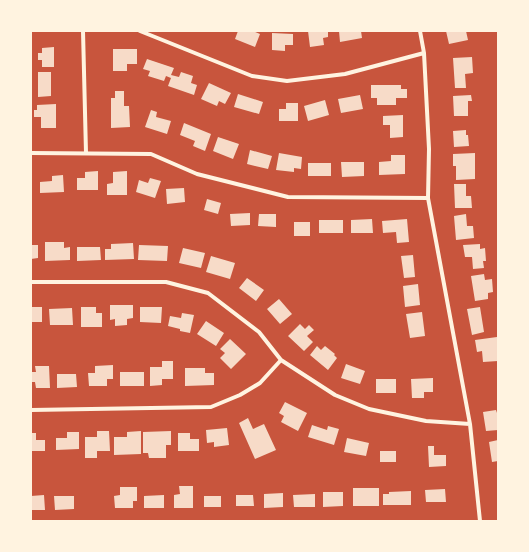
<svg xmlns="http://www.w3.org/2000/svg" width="529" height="552" font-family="Inter,sans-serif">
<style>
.building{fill:#f7dbc8}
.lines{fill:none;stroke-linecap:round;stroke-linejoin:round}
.minor{stroke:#fff3e0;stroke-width:4}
</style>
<rect width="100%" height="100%" fill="#c8553d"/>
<path class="building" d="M238 31H253L260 34 255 47 235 39Z
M308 31H328V37L323 38 324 45 310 47Z
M339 31H361L362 38 340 42Z
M446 31H466L468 40 449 44Z
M272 33 293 34V45H285V51L272 50Z
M54 47V67H42V60H38V53H42V48Z
M113 49H137V64H127V71H113Z
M472 57 473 73 465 74 466 88H455L453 58Z
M147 59 174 68 171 75 179 77 181 72 193 76 191 83 197 85 194 95 168 86 171 78 166 76 164 81 148 76 150 71 143 69Z
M38 72H51V96L38 97Z
M209 83 231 93 225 104 219 101 217 106 201 99Z
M371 85H401V89H407V98H396V105H377V98H371Z
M115 91H124V106H129L130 127 111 128V98H115Z
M238 94 263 102 259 114 234 107Z
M360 95 363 109 341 113 338 99Z
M471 95 472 101H468V116H454L453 96Z
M325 100 329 115 308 121 304 106Z
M286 103H298V121H279V109H286Z
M56 104V128H41V117H34V110H37V105Z
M151 110 157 112 156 117 171 121 167 134 145 127Z
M403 115V137L390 138V125H383V116Z
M184 123 211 134 205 151 193 146 195 141 180 135Z
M466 130V135H468L469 146 454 147 453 131Z
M218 137 239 144 233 159 213 151Z
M250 150 272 156 268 169 247 164Z
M279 153 302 157 301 169 294 168V172L276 170Z
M475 153V179L456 180V166H453V154Z
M391 155H405V174L379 175V162L391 161Z
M341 162H364V176L342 177Z
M308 163H331V176H308Z
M98 171V190H77V178H85V172Z
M127 171V195H107V184L113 183V172Z
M63 175 64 192 40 193V182L52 181V176Z
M150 178 161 181 155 198 136 192 139 180 148 183Z
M454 184H466V196H471L472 208H455Z
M184 188 185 202 167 204 166 189Z
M207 199 221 203 218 214 204 210Z
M250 213V225L231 226 230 214Z
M259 214H276V227L258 226Z
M466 214 467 226H473L474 238 456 240 454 216Z
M372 219 373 233H351V220Z
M407 219 409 242 397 243 396 232 383 233 382 221Z
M319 220H343V233H319Z
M294 222H310V236H294Z
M45 242H64V248L70 247V260L45 261Z
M133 243 134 259 105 260V249H111V244Z
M480 244V249L485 248 486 261H483L484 268 473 269 472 257H465L463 245Z
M31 245H38V258L31 259Z
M139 245 168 246 167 261 138 260Z
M77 247H100L101 260 77 261Z
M183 248 205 253 201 268 179 263Z
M413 255 415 277 404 278 401 256Z
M211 256 235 263 230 279 206 272Z
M484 274 485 280 492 279 493 292 488 293V299L475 301 471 276Z
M247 278 264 290 256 301 239 288Z
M418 284 420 305 405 307 403 286Z
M279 299 292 314 280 324 267 309Z
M110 305H133V318L127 319V325L115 326V319L110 320Z
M31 307H42V322H31Z
M81 307H96V313H102V327H81Z
M140 307H162L161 323 140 322Z
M480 307 484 332 472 335 467 309Z
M72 308 73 325H50L49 309Z
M422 312 425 336 410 338 406 314Z
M182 313 194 315 190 333 180 331V329L168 326 170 316 181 318Z
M206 321 224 333 216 346 197 334Z
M300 324 305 329 309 325 314 330 307 336 313 342 304 351 288 336Z
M497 337 498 361 483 362 482 351 477 352 475 340Z
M230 339 246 354 231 369 220 358 225 353 220 349Z
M317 346 321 350 325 346 335 354 334 355 337 358 328 370 310 355Z
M162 361H173V379H162V385L150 386V367H162Z
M346 364 365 371 360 384 341 378Z
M113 365V379H107V386H89L88 373H95V366Z
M35 366H49L50 388H36L35 382H31V372H36Z
M185 368H205V373H214V385L185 386Z
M120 372H144V386H120Z
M57 374H76L77 387 57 388Z
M433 378V392H424V398H412L411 379Z
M376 379H396V393H376Z
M285 402 307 413 298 431 281 422 284 416 279 413Z
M496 410 498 416V430L486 431 483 412Z
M248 418 253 429 264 424 276 450 255 459 239 423Z
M312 425 327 430 328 426 339 429 334 445 308 437Z
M227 428 229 445 214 447V442L207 443 206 430Z
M97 431H109L110 451H97V458H85V437H97Z
M141 431V454L114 455V437H127V432Z
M171 431V445H166V458H149L148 453H143V432Z
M67 432H79V449L56 450V438H67Z
M31 433H36V440H45V451H31Z
M178 433H190V439H199V451H178Z
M347 438 369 443 366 456 344 452Z
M498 440V461L492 462 489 442Z
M428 446H434V455H446V466L429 467Z
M380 451H396V462H380Z
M179 486H193V508H174V495L180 494Z
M120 487H137V501H133V508H115L114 496 120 495Z
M353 488H379V506H353Z
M445 489 446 502H426L425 490Z
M411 491V505H383V494H389V492Z
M323 492H343V506L323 507Z
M283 493V507L264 508V494Z
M315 494V507H294L293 495Z
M44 495 45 510H31V496Z
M164 495V508H144V496Z
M236 495H253L254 506H236Z
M54 496H74V509L55 510Z
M204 496H221V507H204Z"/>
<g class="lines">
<path class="minor" d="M83 31 86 153
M140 31 252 76 287 81 345 74 424 53
M420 31 424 53 429 149 428 198 470 424 480 521
M31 153 151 154 197 174 288 197 428 198
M31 282H166L208 293 259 332 281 360 335 395 369 409 426 421 470 424
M31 410 211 407 240 395 260 383 281 360"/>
</g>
<rect width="529" height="552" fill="none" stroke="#fff3e0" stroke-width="64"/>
</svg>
